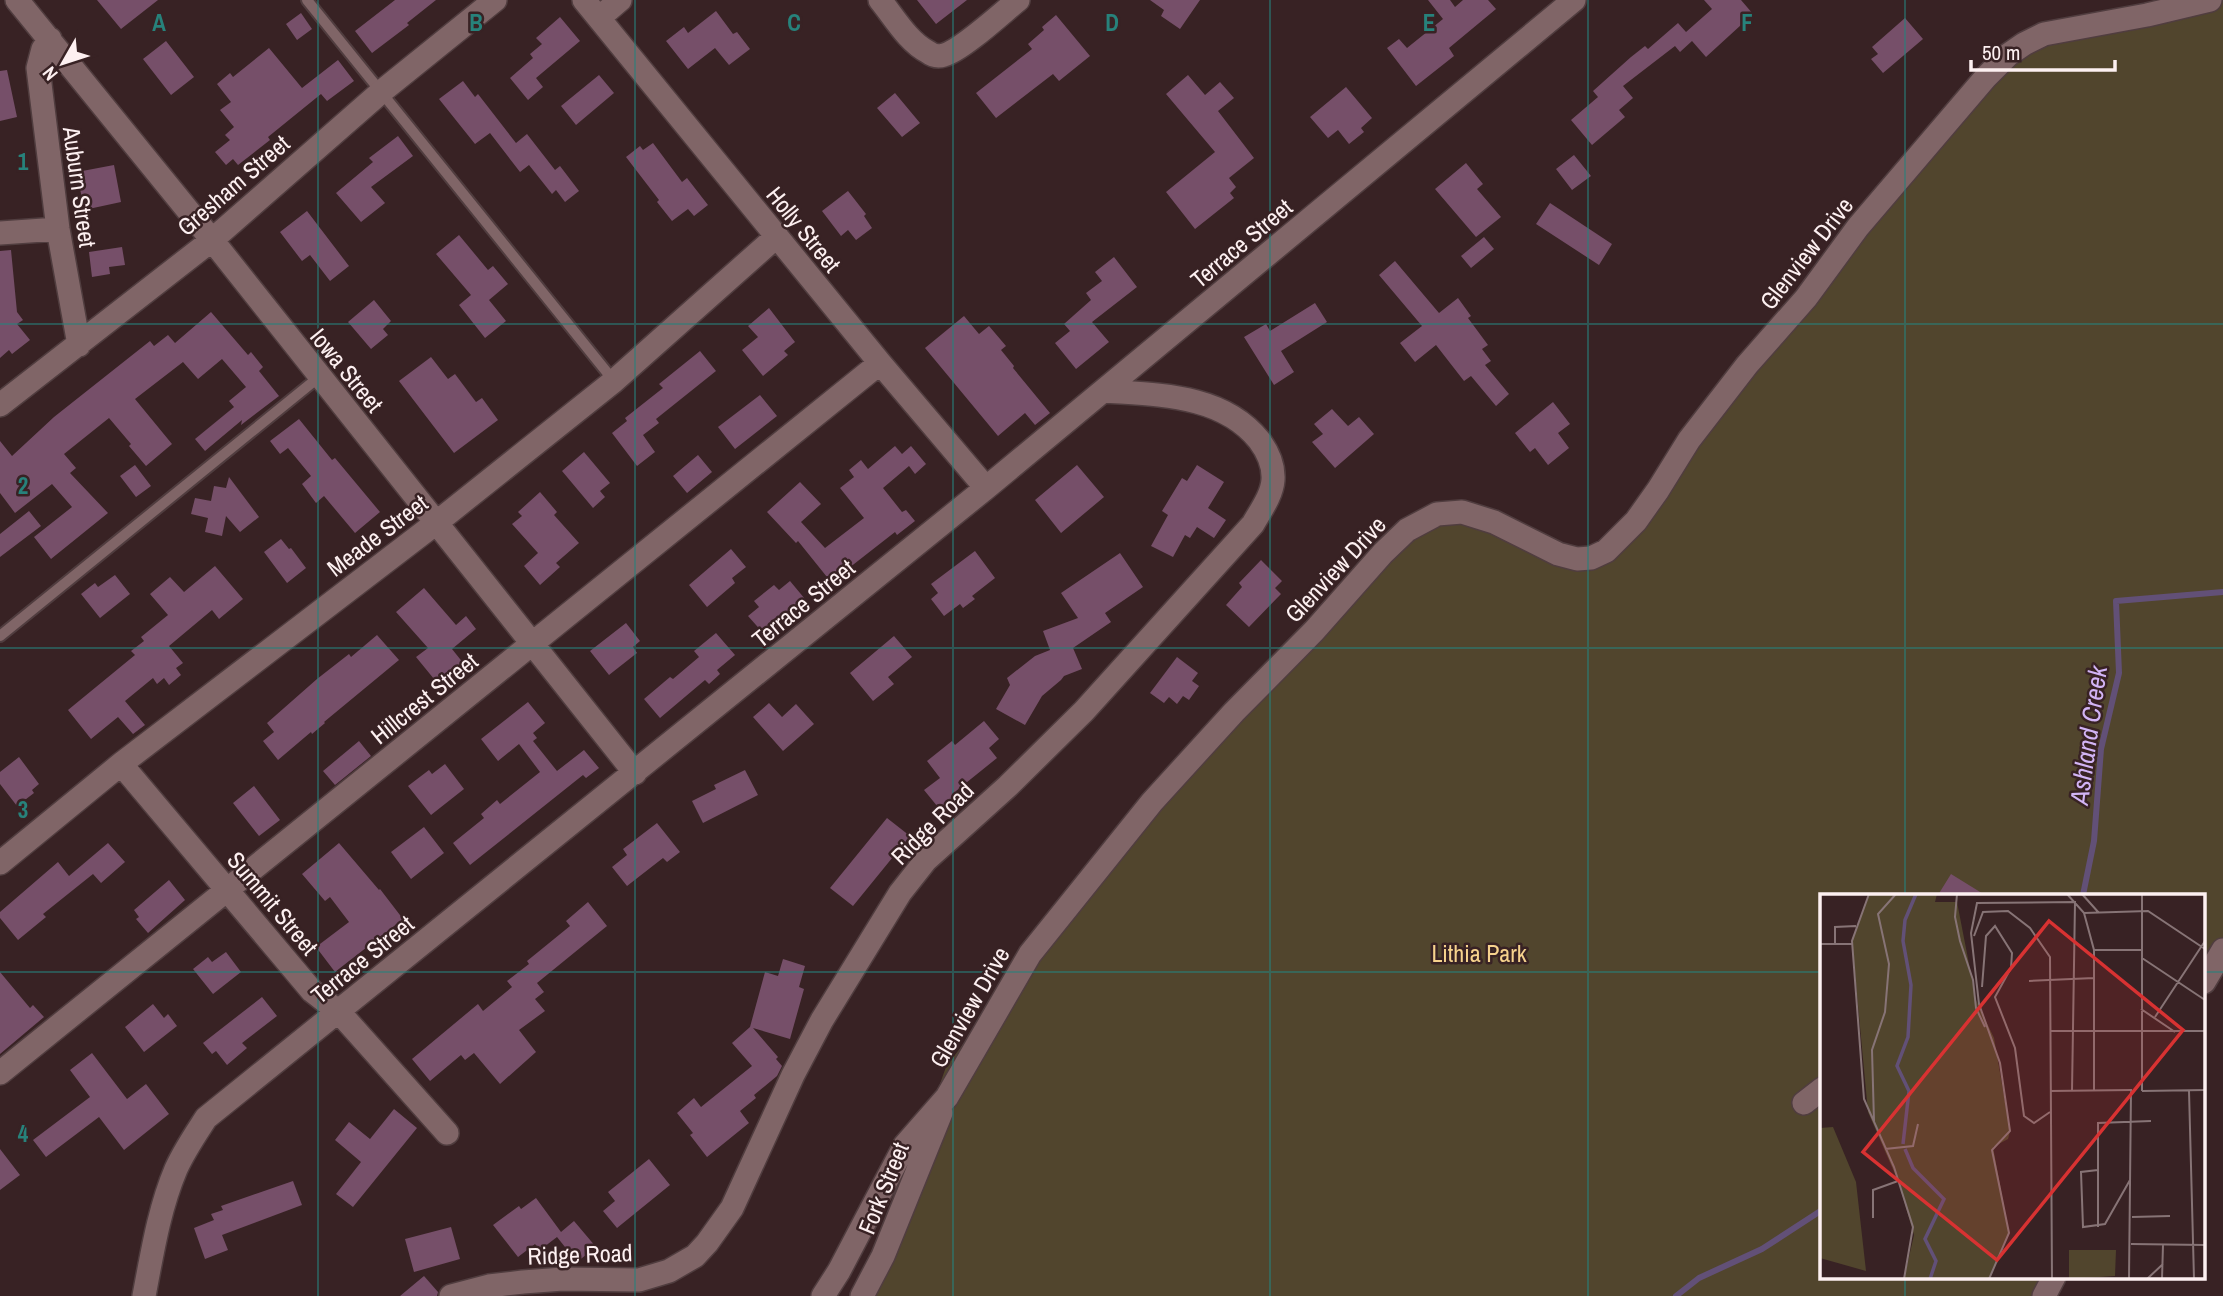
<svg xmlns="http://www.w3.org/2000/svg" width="2223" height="1296" font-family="'Archivo Narrow',sans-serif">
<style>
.green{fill:#51452d}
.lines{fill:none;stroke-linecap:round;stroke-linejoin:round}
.stream{stroke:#625077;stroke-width:6}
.building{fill:#764f69}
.lane-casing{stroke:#503d3f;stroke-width:14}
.street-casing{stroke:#503d3f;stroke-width:26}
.lane{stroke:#806567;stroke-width:10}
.street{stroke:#806567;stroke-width:23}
.grid{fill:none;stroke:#27827b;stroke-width:2;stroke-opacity:0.55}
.labels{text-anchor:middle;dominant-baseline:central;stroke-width:5;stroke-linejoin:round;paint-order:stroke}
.street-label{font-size:24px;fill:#fdf0f1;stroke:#382224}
.park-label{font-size:24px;fill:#f6d28d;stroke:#382224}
.water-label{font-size:26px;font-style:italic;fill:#d2b4f5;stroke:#382224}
.inset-river{fill:none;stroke:#625077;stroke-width:3.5}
.inset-road{fill:none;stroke:#877476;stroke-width:2}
.view{fill:#d83232;fill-opacity:0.15;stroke:#d83232;stroke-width:3.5}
.inset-edge{fill:none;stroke:#fdf0f1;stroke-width:3.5}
.grid-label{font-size:23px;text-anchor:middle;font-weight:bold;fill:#27827b;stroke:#382224;stroke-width:5;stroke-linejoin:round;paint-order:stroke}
</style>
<rect width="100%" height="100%" fill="#382224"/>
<path class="green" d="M2210 0H2223V950L2204 982V895H1822V1277H2054L2044 1296H853L864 1280 916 1151 946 1067 1061 913 1152 802 1437 514 1537 545 1606 551 2008 55Z"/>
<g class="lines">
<path class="stream" d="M2083 895 2094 841 2101 749 2119 673 2116 601 2223 592
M1676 1296 1699 1278 1762 1249 1822 1210"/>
</g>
<path class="building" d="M97 0H158L121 29Z
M395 0H436L407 23 409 25 372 53 355 31Z
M917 0H967L936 24Z
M1150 0H1200L1180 29 1161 16 1164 10Z
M1428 0H1450L1455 7 1463 0H1488L1496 9 1449 48 1454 56 1416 86 1387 48 1399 39 1407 48 1443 19Z
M1704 0H1741L1753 14 1706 57 1692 41 1680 52 1675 46 1623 86 1633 98 1619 110 1625 117 1592 145 1571 120 1598 97 1593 91 1631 57 1645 46 1648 49 1678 23 1686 32 1712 9Z
M716 11 733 34 737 32 750 49 729 65 715 48 688 69 666 41 684 27 688 33Z
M301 13 312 29 297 40 286 24Z
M1056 15 1090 56 1059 81 1053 74 996 118 976 93 1032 49 1028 44 1044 30 1042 27Z
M560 17 580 41 536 78 543 87 528 100 510 78 533 58 530 54 542 44 536 38Z
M1905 18 1923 39 1883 73 1871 59 1878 54 1872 47Z
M166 41 194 77 171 95 143 59Z
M269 48 302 88 338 60 354 81 327 101 321 94 268 137 270 140 238 165 233 159 226 165 215 152 230 140 225 135 234 127 220 110 231 102 217 84 230 73 233 77Z
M7 70 17 117 0 121V71Z
M599 75 614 93 576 125 561 106Z
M1188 75 1205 95 1220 82 1234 98 1218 111 1254 158 1229 178 1236 187 1230 193 1234 198 1195 229 1166 192 1215 152 1166 94Z
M463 81 475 97 478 94 516 143 527 134 555 170 560 166 579 191 565 202 556 190 552 194 529 165 520 172 490 133 475 144 439 99Z
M1346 87 1372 118 1361 128 1364 132 1349 144 1338 130 1328 138 1310 117Z
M895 93 920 123 902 137 877 108Z
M398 136 413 156 371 187 385 203 361 222 336 193 373 162 369 158Z
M653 143 682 182 687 178 708 205 694 216 688 209 672 221 657 202 659 200 626 157 640 146 643 150Z
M1574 155 1591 176 1572 190 1556 169Z
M1466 163 1483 184 1477 189 1501 217 1476 237 1435 189Z
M114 165 121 202 84 210 77 172Z
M848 191 866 214 864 216 872 228 856 240 848 230 841 236 822 211Z
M1550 203 1612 244 1599 265 1536 224Z
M307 211 349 266 330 281 310 255 302 261 280 232Z
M459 235 488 270 493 266 508 284 489 300 506 321 485 338 459 305 471 295 436 254Z
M1484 237 1494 249 1471 268 1461 256Z
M122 247 125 265 109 267 110 274 92 277 89 252Z
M11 250 17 312 23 320 17 324 30 340 12 354 9 350 0 358V251Z
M1114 257 1137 287 1092 322 1109 342 1076 369 1055 343 1070 331 1064 324 1091 300 1086 293 1102 281 1095 272Z
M1395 261 1439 313 1458 298 1471 316 1468 318 1488 345 1482 349 1491 361 1485 365 1509 394 1496 406 1471 376 1464 381 1436 345 1415 362 1400 343 1422 326 1379 275Z
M374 300 391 321 383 329 388 335 371 349 348 322Z
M1315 303 1327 322 1281 351 1294 372 1274 385 1244 337 1266 324 1270 331Z
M769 308 795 342 784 351 788 355 763 376 742 350 758 337 748 326Z
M211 312 248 355 251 352 263 367 259 371 279 396 241 425 242 420 205 451 195 439 234 407 229 401 246 387 222 359 198 379 183 362 135 399 172 444 146 466 129 446 131 444 109 418 64 454 76 468 70 473 108 513 51 559 34 537 72 507 52 484 15 513 0 493V441L12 456 54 417 150 341 154 346 168 335 175 343Z
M964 316 979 334 989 326 1006 346 1001 350 1014 366 1013 368 1050 413 1035 425 1025 413 998 436 925 348Z
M700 351 716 371 656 419 659 423 643 435 655 452 637 466 612 433 627 421 625 418 663 388 659 384Z
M431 357 448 379 455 374 476 402 482 398 498 420 454 453 399 381Z
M760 395 777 416 735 449 718 427Z
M1553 402 1570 424 1558 433 1569 448 1548 465 1535 448 1530 452 1515 433Z
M1332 409 1348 426 1359 417 1374 434 1335 468 1312 442 1323 434 1314 424Z
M299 419 332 460 335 458 380 512 355 533 324 496 316 503 302 484 311 476 288 448 280 454 270 441Z
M895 446 902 454 911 446 926 464 915 474 909 466 883 488 902 512 906 510 915 521 897 535 895 532 831 582 798 541 796 543 767 512 800 482 821 504 801 522 825 548 864 518 840 488 854 477 849 470 861 460 868 469Z
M584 452 610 483 600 491 605 497 593 508 562 471Z
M698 455 712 472 687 493 673 476Z
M135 465 151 486 136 497 120 476Z
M1077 465 1104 497 1061 533 1035 500Z
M1197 465 1224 482 1208 508 1226 520 1214 538 1197 527 1190 538 1185 535 1173 557 1151 546 1168 515 1162 511 1182 478 1187 481Z
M229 477 259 517 240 532 226 516 222 536 205 532 208 518 191 514 195 498 211 501 214 486 226 488Z
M540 492 557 512 554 515 579 543 556 563 560 567 540 585 524 566 538 553 512 524 522 516 518 512Z
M29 511 41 526 0 557V534Z
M281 539 289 549 291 548 306 568 287 583 264 552Z
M731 549 746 567 732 578 735 583 707 607 689 585Z
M975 551 995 578 972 596 975 599 963 608 960 604 944 616 931 599 938 593 931 584Z
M1120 553 1143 587 1105 613 1111 622 1073 648 1082 669 1064 676 1061 680 1042 696 1025 725 996 709 1010 685 1007 678 1035 656 1050 650 1043 631 1078 618 1061 593Z
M1261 560 1282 581 1275 588 1281 594 1249 627 1226 605 1242 587 1239 583Z
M215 566 243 599 219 619 212 610 169 646 183 663 176 668 181 675 169 685 164 678 157 684 153 678 125 701 145 725 133 734 118 717 91 739 68 710 135 655 131 651 144 641 141 637 168 615 150 594 170 577 184 592Z
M115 575 130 594 100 618 81 594 95 583 98 587Z
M790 581 805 599 764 634 748 616 759 607 754 601 774 585 779 590Z
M424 588 456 625 466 616 476 629 452 649 468 669 443 690 416 657 428 648 396 612Z
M626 623 640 641 633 647 637 653 609 675 590 651Z
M716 633 735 655 717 670 720 674 709 684 705 680 660 718 644 699 670 677 673 679 699 657 694 651Z
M377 635 399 660 324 722 325 723 312 734 311 732 278 760 263 741 274 732 267 723 317 679 349 654 351 657Z
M894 636 912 657 888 677 894 684 873 701 850 673Z
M1177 657 1198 673 1192 681 1199 686 1189 700 1183 696 1177 704 1169 697 1164 703 1150 693Z
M528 702 545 723 533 733 537 738 533 741 557 771 584 750 599 768 586 778 583 775 470 865 453 843 484 818 481 814 497 800 500 804 540 772 519 744 498 761 481 739Z
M769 703 782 717 796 704 814 724 783 751 753 717Z
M984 721 999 739 989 748 997 758 956 791 960 796 942 812 924 790 940 778 927 761 952 741 955 745Z
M359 741 371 756 335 785 323 771Z
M19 757 39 784 32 790 34 793 17 806 0 784V772Z
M445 764 464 789 431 815 408 786 429 770 432 774Z
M745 770 758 795 703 823 692 801 716 789 714 785Z
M254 786 280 820 259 836 233 803Z
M887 818 910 836 853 906 830 888Z
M657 823 680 852 667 862 663 858 627 886 612 867 627 855 623 849Z
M424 827 444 853 411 879 391 852Z
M108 843 125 862 101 883 93 874 43 914 46 917 18 940 0 918V912L58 862 69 876Z
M339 843 379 890 380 889 403 919 335 972 316 947 349 922 330 897 325 901 302 874Z
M1951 874 1985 895H1938Z
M169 880 185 900 148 933 136 919 139 917 134 910Z
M588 902 607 926 537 983 544 992 535 999 545 1011 519 1030 536 1052 500 1084 474 1053 465 1060 461 1055 430 1081 412 1059 478 1004 483 1011 512 987 507 981 529 964 527 961 570 926 566 921Z
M226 952 241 972 213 994 193 969 208 957 212 962Z
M783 959 805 966 799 987 804 989 790 1039 753 1028 778 1057 776 1059 782 1066 777 1076 754 1095 756 1098 740 1111 749 1123 707 1157 690 1135 693 1133 677 1113 694 1098 701 1107 752 1066 732 1043 750 1027 765 972 778 976Z
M0 972 30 1008 33 1005 44 1017 0 1054Z
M262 997 277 1016 242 1043 247 1048 227 1065 216 1051 212 1054 203 1043Z
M153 1004 164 1018 168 1014 177 1026 144 1052 125 1027Z
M92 1053 127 1099 146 1084 169 1114 124 1150 99 1117 46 1157 33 1140 90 1097 70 1070Z
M394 1109 417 1128 353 1207 336 1194 361 1162 335 1140 349 1122 370 1139Z
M0 1149 20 1175 0 1190Z
M649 1159 670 1185 617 1228 603 1211 615 1201 608 1192Z
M293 1181 302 1205 222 1235 228 1250 205 1259 194 1228 214 1220 211 1214 223 1210 221 1206Z
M536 1198 561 1232 574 1221 596 1247 577 1262 557 1237 540 1250 535 1244 518 1257 493 1225 519 1206 521 1209Z
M451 1227 460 1259 414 1272 405 1239Z
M424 1276 438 1292 437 1296H400Z"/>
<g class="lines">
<g class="lane-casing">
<path id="lane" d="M307 0 614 381
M0 636 319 377"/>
</g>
<g class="street-casing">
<path id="street" d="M17 0 212 240 635 773
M584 0 880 363 986 488
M880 0C894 17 908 42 928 52 932 55 938 57 944 55 962 50 1002 13 1018 0
M599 18 620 0
M50 39 43 49 38 68 58 229 79 345
M0 233 58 229
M0 405 212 240 381 92 495 0
M121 764 312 991 339 1012 447 1133
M0 863 121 764 436 523 614 381 777 236
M2204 982 2223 950
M0 1073 880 363
M1804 1103 1822 1089
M144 1296C152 1254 159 1209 176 1169 184 1151 195 1135 206 1118L986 488 1574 0
M451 1296 489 1286 523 1282 563 1279 639 1280 669 1271 695 1256 707 1243 732 1208 793 1075 822 1020 900 893 926 860 1008 786 1084 711 1253 524C1261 510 1272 495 1273 480 1274 465 1268 452 1259 440 1222 394 1158 395 1104 391
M823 1296 839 1271 905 1145 947 1097 1030 954 1152 802 1234 712 1314 631 1383 553 1407 530 1437 514 1462 512 1494 522 1558 554 1577 559 1591 558 1606 551 1636 521 1658 490 1689 440 1747 365 1806 298 1858 227 1986 77 2008 55 2024 44 2044 34 2147 15 2210 0
M862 1296 883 1256 941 1113
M2044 1296 2054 1277"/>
</g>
<use href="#lane" class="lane"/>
<use href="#street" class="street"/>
</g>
<path class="grid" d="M318 0V1296M635 0V1296M953 0V1296M1270 0V1296M1588 0V1296M1905 0V895M0 324H2223M0 648H2223M0 972H1822M2204 972H2223M1905 1277V1296"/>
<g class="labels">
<g class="street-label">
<text transform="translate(233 185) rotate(-41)">Gresham Street</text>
<text transform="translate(80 187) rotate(82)">Auburn Street</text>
<text transform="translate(804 229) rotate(51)">Holly Street</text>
<text transform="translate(1241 243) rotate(-40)">Terrace Street</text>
<text transform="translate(1806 253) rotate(-52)">Glenview Drive</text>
<text transform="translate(347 370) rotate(51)">Iowa Street</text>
<text transform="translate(377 535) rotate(-37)">Meade Street</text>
<text transform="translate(1335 569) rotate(-47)">Glenview Drive</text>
<text transform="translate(803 603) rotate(-39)">Terrace Street</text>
<text transform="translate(424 698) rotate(-39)">Hillcrest Street</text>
<text transform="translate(932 823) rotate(-45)">Ridge Road</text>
<text transform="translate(273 903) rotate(50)">Summit Street</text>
<text transform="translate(362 959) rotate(-39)">Terrace Street</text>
<text transform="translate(969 1007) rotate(-60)">Glenview Drive</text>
<text transform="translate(883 1188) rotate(-68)">Fork Street</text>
<text transform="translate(580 1254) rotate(-2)">Ridge Road</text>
</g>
<g class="park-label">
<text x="1479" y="953">Lithia Park</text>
</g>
<g class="water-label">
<text transform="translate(2088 735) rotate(-82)">Ashland Creek</text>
</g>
</g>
<g transform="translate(1820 894)">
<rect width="385" height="385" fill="#382224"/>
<path d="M49 0H117L115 8H137L156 106 174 144 190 237 188 245 173 253 189 339 169 385H84L94 341 78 287 48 218 32 47ZM13 233 36 288 46 377 0 364V234ZM249 356H296L295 382 249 385Z" fill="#51452d"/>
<path class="inset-river" d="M83 250 89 197 77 172 88 143 91 91 83 47 85 26 96 0M85 255 93 274 124 305 105 345 116 367 110 385"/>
<path class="inset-road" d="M49 0 32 47 44 205 74 273 93 333 84 385M137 0 135 23 140 47 153 86 156 114 165 133M247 0 264 19 328 17 385 55M262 0 279 19M264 19 274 56V197M154 42 163 18 188 17 210 34 230 63 232 385M0 50H32M15 50V33L36 32M274 56H322M322 64 385 106M209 87 274 84M162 93 166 42 175 32 192 59 191 74 175 103 195 154 204 222 214 229 230 218M321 115 355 138M335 123 385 47M230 137H385M230 197 312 196M322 197V0M322 197 385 196M369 197 374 385M54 227 52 156 65 118 69 70 58 20 76 0M65 255 93 252 98 230M278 276 261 278 263 333 285 330 310 286M312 323 350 322M53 324V296L78 287M278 333V229L331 227M311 350 385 351M169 385 189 339 172 256 190 237 180 169 159 110 151 39 157 9 255 8 252 197M309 385 311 196M327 385 343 370M342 385 343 351"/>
<path class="view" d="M229 27 363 136 177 366 43 258Z"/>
<rect width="385" height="385" class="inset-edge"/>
</g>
<g class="grid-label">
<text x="159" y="31">A</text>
<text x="476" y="31">B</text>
<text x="794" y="31">C</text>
<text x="1112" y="31">D</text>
<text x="1429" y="31">E</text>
<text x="1747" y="31">F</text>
<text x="23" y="170">1</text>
<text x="23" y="494">2</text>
<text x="23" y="818">3</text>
<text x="23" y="1142">4</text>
</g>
<g transform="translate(63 63) rotate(231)" stroke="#382224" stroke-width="5" paint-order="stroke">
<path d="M0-5L12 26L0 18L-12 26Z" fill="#fdf0f1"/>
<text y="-10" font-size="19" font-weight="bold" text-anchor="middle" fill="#fdf0f1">N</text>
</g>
<path d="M1971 60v10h144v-10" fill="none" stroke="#fdf0f1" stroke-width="3.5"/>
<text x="1982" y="60" font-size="21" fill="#fdf0f1" stroke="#382224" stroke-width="5" paint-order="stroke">50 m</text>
</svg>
